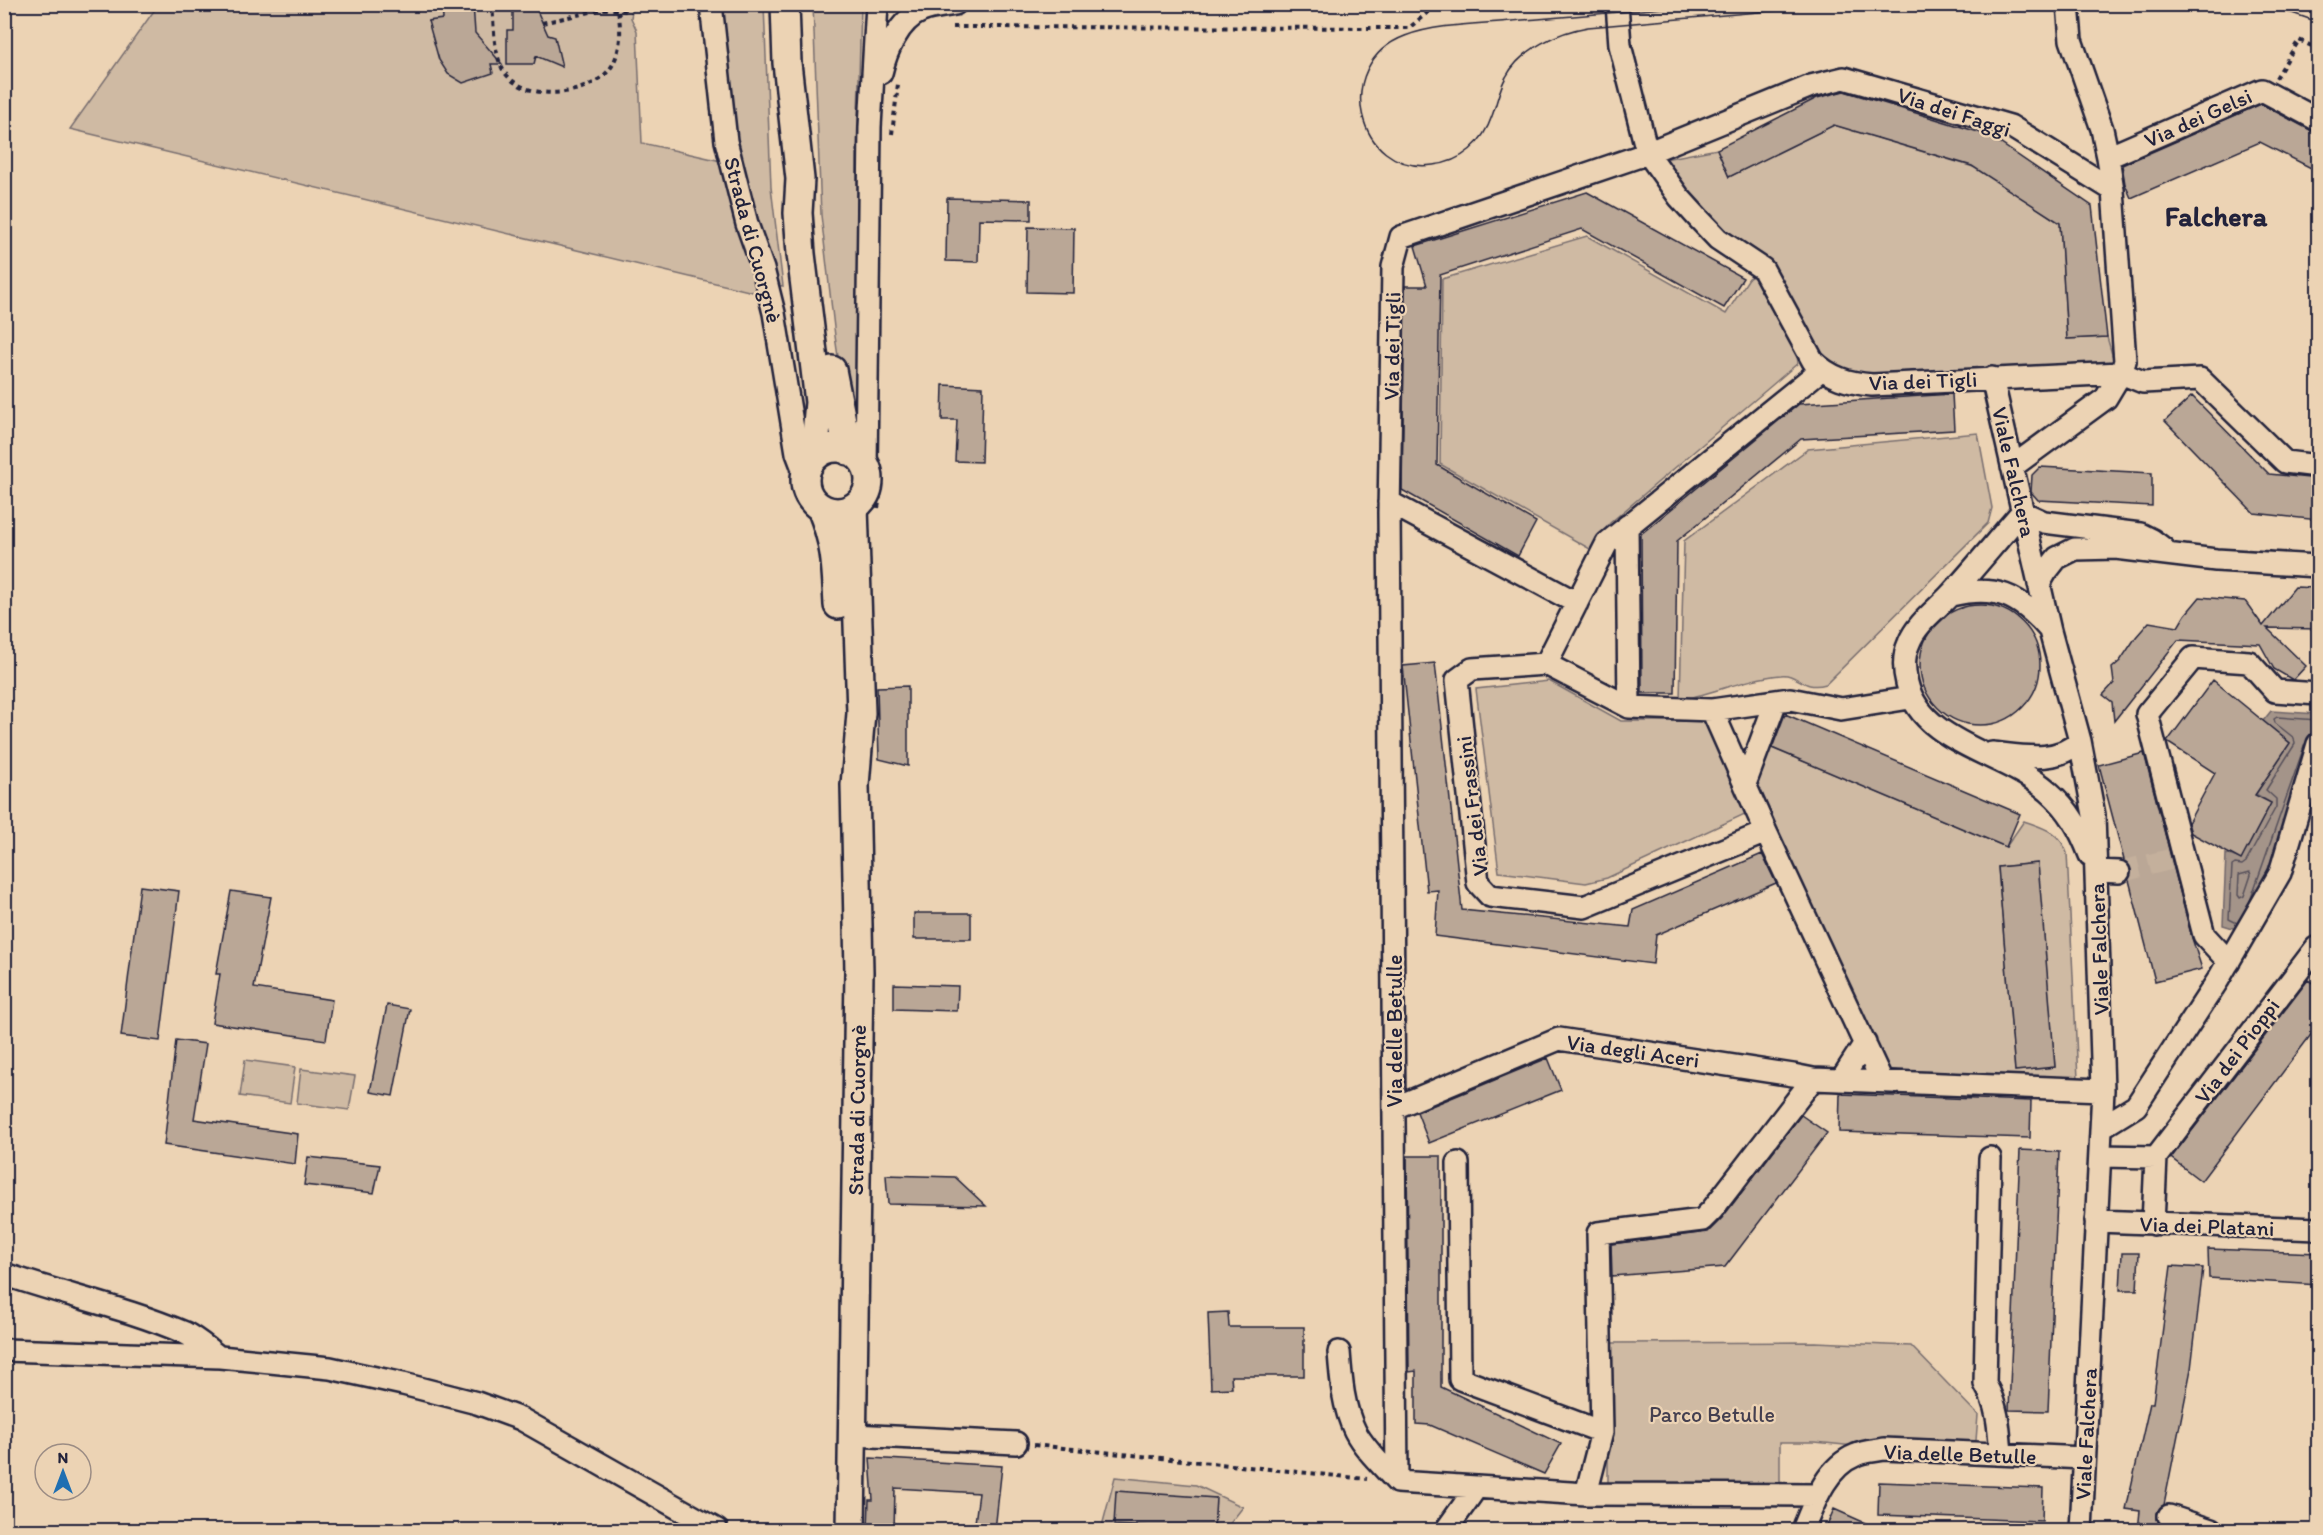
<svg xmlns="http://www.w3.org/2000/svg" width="2323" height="1535" font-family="Itim,sans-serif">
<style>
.green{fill:#cfbaa3;stroke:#786e6f;stroke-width:1.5;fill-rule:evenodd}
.water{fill:#a49489;stroke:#70666a;stroke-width:1.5}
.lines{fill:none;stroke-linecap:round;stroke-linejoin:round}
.shore{stroke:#56505a;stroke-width:1.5}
.building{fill:#baa796;stroke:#22223b;stroke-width:1.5}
.minor-tunnel{stroke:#c4b09c;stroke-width:21;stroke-dasharray:21 10;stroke-linecap:butt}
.minor-casing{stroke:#22223b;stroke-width:26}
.major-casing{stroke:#22223b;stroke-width:32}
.path{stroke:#22223b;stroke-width:4;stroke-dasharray:4.5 4.5;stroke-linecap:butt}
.minor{stroke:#ecd3b4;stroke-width:21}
.major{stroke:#ecd3b4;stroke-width:27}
.tram{stroke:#22223b;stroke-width:1.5}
.labels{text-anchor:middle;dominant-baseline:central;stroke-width:4.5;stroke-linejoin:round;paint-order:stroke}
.street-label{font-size:22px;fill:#22223b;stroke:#ecd3b4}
.park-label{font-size:22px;fill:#454050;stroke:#ecd3b4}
.district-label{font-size:28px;font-weight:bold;fill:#22223b;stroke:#ecd3b4}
</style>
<rect width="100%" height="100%" fill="#ecd3b4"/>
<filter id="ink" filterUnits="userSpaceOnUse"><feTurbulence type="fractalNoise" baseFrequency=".0167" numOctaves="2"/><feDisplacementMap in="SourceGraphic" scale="12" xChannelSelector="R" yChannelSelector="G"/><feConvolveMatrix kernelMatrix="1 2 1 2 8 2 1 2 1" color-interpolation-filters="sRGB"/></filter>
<g filter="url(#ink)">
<path class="green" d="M158 5H633L631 18 637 31 642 143 721 161 757 293 70 129Z
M720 5H764L771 187 783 286 777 285 768 265 732 127Z
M813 5H861L857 153V422L845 405 835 336 821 215Z
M1834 125 1977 168 2060 223 2067 339 2107 337 2116 368 1886 376 1846 375 1829 361 1659 160 1717 149 1729 177Z
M1587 236 1726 314 1749 278 1753 276 1797 356 1798 363 1610 523 1590 549 1440 464 1442 279Z
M1978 433 1992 508 1988 523 1826 684C1802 691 1798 673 1781 675 1747 678 1714 693 1680 700L1684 541 1808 449Z
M1549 681 1621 721H1704L1747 813 1607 878 1586 883 1499 872 1476 689Z
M1767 746 2006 847 2024 821C2044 828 2060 832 2067 853L2078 1079 1886 1072 1753 781ZM2037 863 2055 1067 2015 1071 1998 867Z
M245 1060 295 1067 290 1103 240 1096Z
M301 1069 355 1076 349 1110 297 1103Z
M1815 1342 1911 1346 1978 1415 1975 1453 1884 1449 1815 1442H1780V1484L1608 1485V1343Z
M1115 1477 1196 1485 1243 1507 1225 1530H1101Z"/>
<path class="water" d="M2271 711 2318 714V725L2246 932 2223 925 2226 854 2241 859 2271 803 2256 794 2290 743 2263 721Z"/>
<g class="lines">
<path class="shore" d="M2250 872 2251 875 2244 896 2240 898 2238 895 2239 875Z
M2250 901 2305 744
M2237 923 2229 919 2232 866 2235 864 2242 865 2246 862 2276 807V799L2266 790 2295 744 2294 738 2275 723 2274 719 2277 717 2318 720"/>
</g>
<path class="building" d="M453 4H473L475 33 502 64H491L493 73 463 83 448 74 439 60 428 21 443 19 442 6 452 7Z
M524 4H534L548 35 555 37 562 67 536 56 534 64H507V30H513V9Z
M1844 91 1988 135 2092 206 2107 337 2067 339 2060 223 1972 166 1834 125 1729 177 1717 149 1817 98Z
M2261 104 2312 131 2319 133V172L2260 142 2131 198 2125 184 2122 165Z
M1587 192 1743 278 1724 308 1582 229 1440 275 1437 465 1536 522 1518 556 1402 490 1405 286H1427L1415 246Z
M947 198 1031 200V220L979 219 978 262 946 261Z
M1028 227 1074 228 1073 293 1027 292Z
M943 385 983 387 981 462 955 461 957 420H942Z
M1952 394 1954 430 1801 439 1677 541 1675 693H1642L1641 534 1799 404Z
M2192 396 2269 474 2319 479V520L2254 513 2165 421Z
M2040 467 2152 473V506L2038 500 2031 492 2032 475Z
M2295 587 2319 588V629L2267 628 2306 666 2293 680 2274 669 2260 644 2178 640 2114 721 2112 702 2103 695 2114 683 2112 668 2120 661 2136 637 2149 622 2178 627 2185 615 2200 597 2245 601 2263 626Z
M1920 665a60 60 0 1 1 120 0a60 60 0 1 1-120 0Z
M1435 663 1462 910 1630 927 1633 910 1762 854 1776 883 1656 935 1653 964 1435 936 1438 890 1427 891 1403 666Z
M2213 680 2290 743 2255 795 2271 803 2241 860 2191 833 2188 823 2215 773 2167 742Z
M908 686V766L879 759 877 687Z
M1785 714 2020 814 2006 847 1772 748Z
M2144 753 2192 938 2202 969 2155 981 2129 880 2132 873 2131 867 2124 860 2099 765Z
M2038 863 2055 1067 2015 1071 1998 867Z
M140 886 179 891 160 1041 121 1036Z
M231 891 271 897 254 988 332 1000 326 1040 212 1023 220 974H216Z
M914 913H971V939H914Z
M2308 980 2319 987V1024L2201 1181 2171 1158Z
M894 984 958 986 957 1011 894 1009Z
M387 1005 410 1009 393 1096 370 1092Z
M176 1040 206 1044 194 1119 298 1134 295 1164 164 1145Z
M1548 1058 1561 1090 1429 1143 1417 1112Z
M1840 1094 2031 1101 2030 1138 1839 1132Z
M1801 1115 1827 1133 1725 1267 1612 1276 1611 1244 1708 1232 1722 1218Z
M2020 1150 2059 1152 2048 1411 2009 1410Z
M1407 1156H1441V1387L1561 1444 1544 1474 1430 1425 1416 1424V1371L1409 1372Z
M308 1157 380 1165 374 1193 304 1185Z
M886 1175 955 1177 986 1206 888 1204Z
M2208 1249 2319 1253V1285L2209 1278Z
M2122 1253H2139L2137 1290H2120Z
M2171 1266 2203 1268 2191 1369 2164 1505 2157 1513V1519L2160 1525 2159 1530H2138L2140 1511 2126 1509 2150 1403H2153Z
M1228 1312 1229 1327H1304V1376H1231L1232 1388 1211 1389 1208 1313Z
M870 1458 1002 1466 995 1530H974L979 1493 895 1488 894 1530H868L869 1500H873Z
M1879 1482 2043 1488 2042 1521 1878 1515Z
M1116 1491 1216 1498 1214 1530 1114 1525Z
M1834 1509 1881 1530H1825Z"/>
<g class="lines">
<path class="minor-tunnel" d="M2119 872 2184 856"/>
<g class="minor-casing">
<path id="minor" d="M711 4 726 141 747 224 763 269 774 313 797 453 805 474
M1617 4 1620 45 1647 152 1679 197 1699 219 1718 239 1763 269 1813 361C1830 378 1849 383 1872 385L2121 373 2143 382 2200 379 2285 462 2318 466
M881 73C886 51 899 20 922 11 931 7 945 6 955 4
M2108 157 2262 90 2318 120
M1992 378 2050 631 2080 741 2094 815 2103 1090 2081 1530
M2012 467 2106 398 2121 373 2125 361 2113 190 2108 157 2102 129 2071 40 2068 4
M866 468 870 127 877 4
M1389 502 1577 603
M2022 512C1998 539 1975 568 1950 595 1936 610 1916 624 1909 643 1903 656 1904 671 1907 683 1921 744 2006 753 2048 791 2069 809 2080 829 2090 855
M2022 512 2044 522 2140 534 2152 540 2164 549
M1627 526 1629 707 1712 710 1790 699 1841 709 1910 698
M2039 584 2046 572 2057 558 2075 549 2116 548 2216 560 2318 566
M1951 595C1995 585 2018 594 2048 628
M1546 664 1607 543 1822 369
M1629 707 1546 664 1472 669 1457 680 1478 883 1490 896 1584 907 1766 832
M1712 710 1766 832 1882 1081
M1992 753C2023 756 2056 764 2080 741
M1745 784 1776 701
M2096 871 2119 872
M2229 962 2204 935 2147 714 2193 658 2249 662 2275 691 2318 694
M1841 1080 1865 1043
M1394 1108 1559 1039 1793 1075 1813 1079 2103 1090
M2102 1127 2136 1106 2218 980 2280 873 2318 744
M2100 1156 2156 1157 2153 1224
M2156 1157 2316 948 2318 947
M1990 1158 1985 1384C1998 1406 1999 1428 2001 1454
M1458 1163 1460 1379 1602 1432 1586 1494
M2096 1221 2318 1229
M4 1274C64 1295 127 1308 185 1333 197 1339 208 1349 219 1357
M4 1350 220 1357 330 1368 403 1384 477 1403 521 1419 717 1530
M1339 1352C1341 1379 1343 1407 1355 1431 1365 1450 1383 1466 1397 1482
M1602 1432 1598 1233 1702 1220 1712 1210 1813 1079
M853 1435 1016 1443
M1397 1482 1389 513 1393 267 1401 237 1637 157 1811 86 1844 78 2010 126 2113 190
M1397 1482 1586 1494 1818 1495
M2169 1516 2211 1530
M1446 1530 1476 1488
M1803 1530C1814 1503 1826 1467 1856 1455 1865 1451 1875 1451 1884 1449L2084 1458"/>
</g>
<g class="major-casing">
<path id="major" d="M785 4 787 63 800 179 798 213 801 254 819 402 814 458
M832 370 848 451
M805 480a32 32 0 1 1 64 0a32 32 0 1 1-64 0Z
M821 508C836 545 836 566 838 605
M851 1530 859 972 855 785 861 713 854 507"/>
</g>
<path class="path" d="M492 4C494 25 493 49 502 68 521 105 595 98 613 64 622 46 621 28 618 10
M542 23 603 9 631 11
M953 27 1409 28 1434 7 1455 4
M2276 78 2299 40 2318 49
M892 134 898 84
M878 508 883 480
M1034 1445 1367 1479"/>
<use href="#minor" class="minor"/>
<use href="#major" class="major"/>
<path class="tram" d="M1706 4C1642 10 1577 16 1512 21 1479 24 1436 24 1405 36 1331 64 1356 175 1433 165 1462 162 1483 143 1492 116 1497 103 1499 89 1506 77 1521 49 1558 32 1588 27L1848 4
M2245 4 2292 13 2318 22
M2308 4 2318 8"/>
</g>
</g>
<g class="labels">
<g class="street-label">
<text transform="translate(1954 112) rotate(18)">Via dei Faggi</text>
<text transform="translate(2198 118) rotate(-24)">Via dei Gelsi</text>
<text transform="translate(753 240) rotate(75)">Strada di Cuorgnè</text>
<text transform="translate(1392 346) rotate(-89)">Via dei Tigli</text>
<text transform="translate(1923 381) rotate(-2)">Via dei Tigli</text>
<text transform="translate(2014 472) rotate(77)">Viale Falchera</text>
<text transform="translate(1472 806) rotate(-97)">Via dei Frassini</text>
<text transform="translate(2099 949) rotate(-92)">Viale Falchera</text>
<text transform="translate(1394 1031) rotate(-90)">Via delle Betulle</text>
<text transform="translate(1633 1051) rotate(8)">Via degli Aceri</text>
<text transform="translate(2237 1051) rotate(-53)">Via dei Pioppi</text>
<text transform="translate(857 1110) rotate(-89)">Strada di Cuorgnè</text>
<text transform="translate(2207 1226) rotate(2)">Via dei Platani</text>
<text transform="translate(2086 1434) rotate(-87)">Viale Falchera</text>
<text transform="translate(1960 1454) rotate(2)">Via delle Betulle</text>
</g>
<g class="park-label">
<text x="1712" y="1414">Parco Betulle</text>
</g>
<g class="district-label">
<text x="2216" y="216">Falchera</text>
</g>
</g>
<rect width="2323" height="1535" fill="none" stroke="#ecd3b4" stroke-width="24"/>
<rect x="12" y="12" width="2299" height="1511" fill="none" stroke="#22223b" stroke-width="2" filter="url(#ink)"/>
<g transform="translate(63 1472)"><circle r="28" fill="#ecd3b4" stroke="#9b8c84" stroke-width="1.5"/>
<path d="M0-4.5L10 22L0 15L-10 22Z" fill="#1f6fb2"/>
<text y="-9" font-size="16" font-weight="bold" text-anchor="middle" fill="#22223b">N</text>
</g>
</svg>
